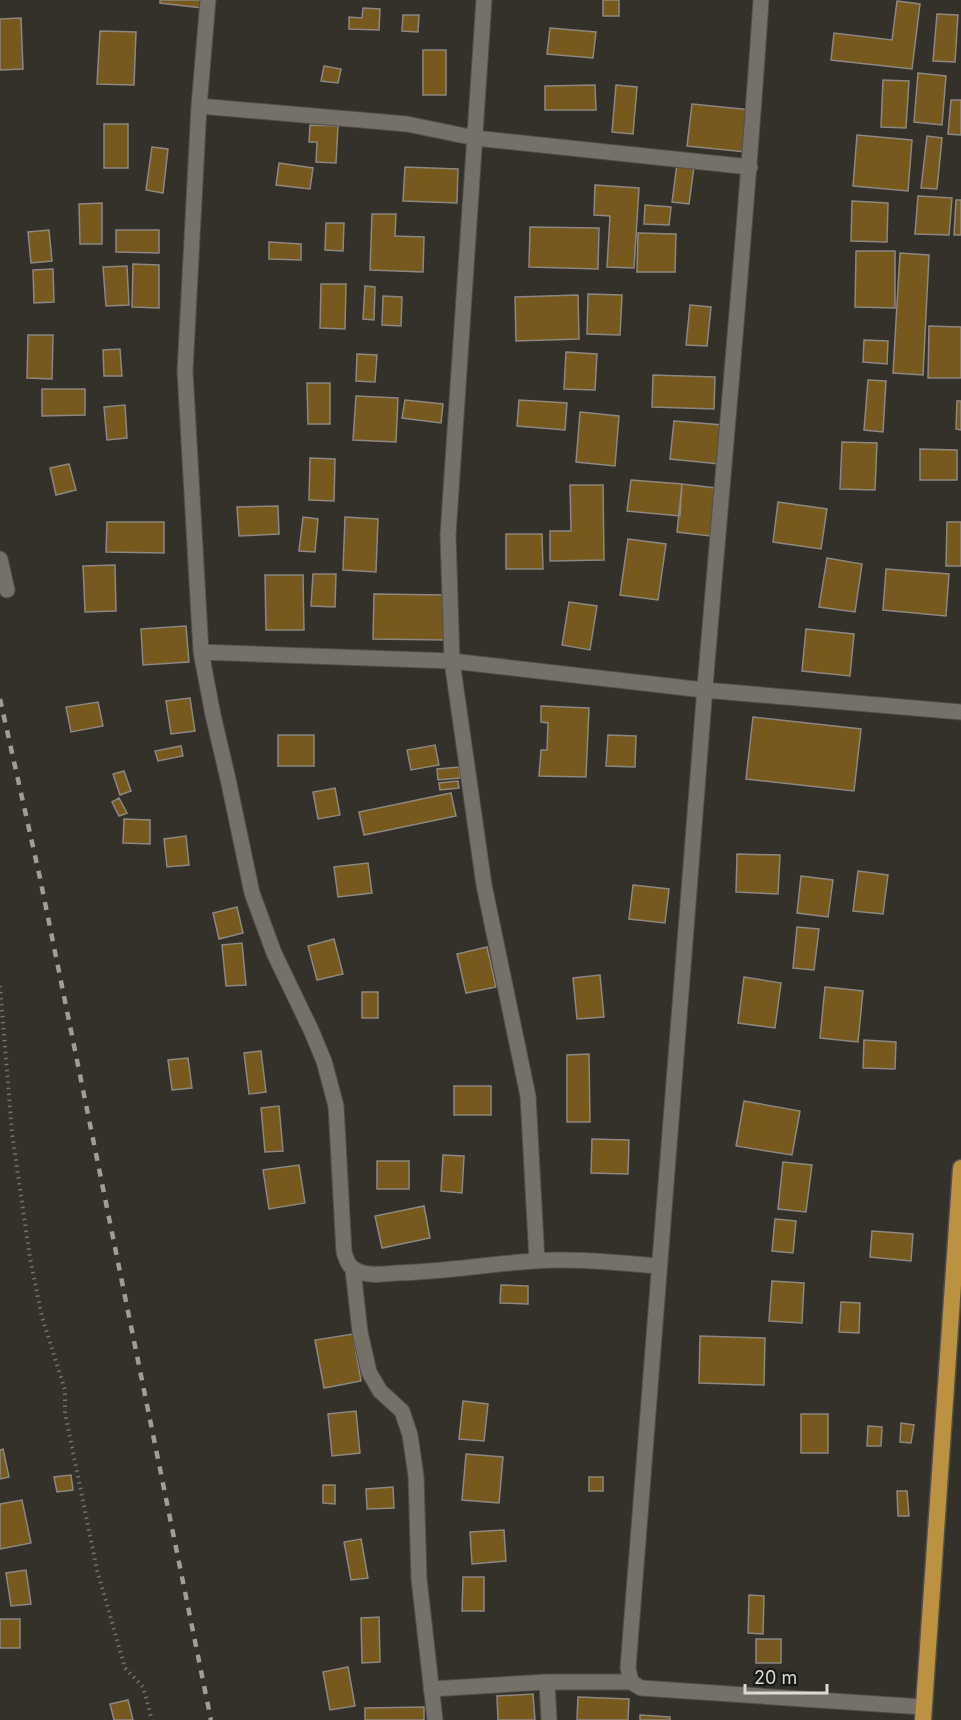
<svg xmlns="http://www.w3.org/2000/svg" width="961" height="1720" font-family="Inter,sans-serif">
<style>
.building{fill:#77591d;stroke:#8c8780;stroke-width:1.5}
.lines{fill:none;stroke-linecap:round;stroke-linejoin:round}
.minor-casing{stroke:#524e49;stroke-width:17}
.trunk-casing{stroke:#524e49;stroke-width:19}
.path{stroke:#74716c;stroke-width:4;stroke-dasharray:1.5 4.5;stroke-linecap:butt}
.minor{stroke:#757169;stroke-width:15}
.trunk{stroke:#ba9240;stroke-width:16}
.rail{stroke:#9f9d98;stroke-width:4.5;stroke-dasharray:8 8;stroke-linecap:butt}
</style>
<rect width="100%" height="100%" fill="#34302a"/>
<path class="building" d="M160 0H203L202 8 160 3Z
M603 0H619V16H603Z
M897 1 920 4 912 69 831 60 834 33 892 40Z
M363 8 380 9 379 30 349 29V17L362 18Z
M937 14 958 15 955 62 933 61Z
M403 15H419L418 32 402 31Z
M21 18 23 69 0 70V19Z
M550 28 596 32 593 58 547 54Z
M100 31 136 32 134 85 97 84Z
M423 50H446V95H423Z
M324 66 341 69 338 83 321 81Z
M918 73 946 76 942 125 914 122Z
M883 80 909 81 906 128 881 127Z
M595 85 596 110H545V86Z
M616 85 637 87 633 134 612 132Z
M951 100H961V135L948 134Z
M692 104 751 110 746 152 687 146Z
M104 124H128V168H104Z
M310 125 338 126 336 163 316 162 317 142H309Z
M857 135 912 140 908 191 853 186Z
M927 136 942 138 937 189 921 188Z
M152 147 168 149 163 193 146 190Z
M279 163 313 168 310 189 276 185Z
M677 164 694 167 689 204 672 202Z
M405 167 458 169 457 203 403 201Z
M595 185 639 188 634 268 607 267 610 216 594 215Z
M918 196 952 198 949 235 915 234Z
M956 200H961V235H954Z
M852 201 888 203 887 242 851 241Z
M102 203V244H80L79 204Z
M645 205 671 207 669 225 644 224Z
M372 214H396L395 236 424 237 423 272 370 270Z
M326 223H344L343 251 325 250Z
M530 227 599 228 598 269 529 267Z
M49 230 52 261 31 263 28 232Z
M116 230H159V253L116 252Z
M638 233 676 234 675 272H637Z
M269 242 301 244V260L269 259Z
M856 251H895V308L855 307Z
M900 253 929 255 923 375 893 373Z
M133 264 159 265V308L132 307Z
M127 266 129 305 106 306 103 267Z
M53 269 54 302 34 303 33 270Z
M321 284H346L345 329 320 328Z
M365 286 375 287 374 320 363 319Z
M588 294 622 295 620 335 587 334Z
M578 295 579 339 516 341 515 297Z
M383 296 402 297 401 326 382 325Z
M690 305 711 307 707 346 686 345Z
M929 326 961 327V378H928Z
M28 335H53L52 379 27 378Z
M864 340 888 341 887 364 863 362Z
M120 349 122 376H104L103 350Z
M566 352 597 354 595 390 564 389Z
M357 354 377 355 375 382 356 381Z
M653 375 715 377 714 409 652 407Z
M868 380 886 381 883 432 864 430Z
M307 383H330V424H308Z
M42 389H85V415L42 416Z
M356 396 398 398 396 442 353 440Z
M405 400 443 404 441 423 402 418Z
M519 400 567 403 565 430 517 426Z
M957 401H961V430L956 429Z
M125 405 127 438 107 440 104 407Z
M580 412 619 416 615 466 576 462Z
M674 421 723 425 719 464 670 459Z
M842 442 877 443 875 490 840 489Z
M920 449 957 450V480H920Z
M310 458 335 459 334 501 309 500Z
M69 464 76 490 56 495 50 468Z
M631 480 682 484 680 516 627 511Z
M682 484 716 488 710 536 677 532Z
M570 485H603L604 560 550 561V531H571Z
M778 502 827 509 821 549 773 542Z
M278 506 279 534 239 536 237 507Z
M303 517 318 519 315 552 299 551Z
M345 517 378 519 376 572 343 570Z
M107 522H164V553L106 552Z
M947 522H961V566H946Z
M506 534H542L543 569H506Z
M628 539 666 544 658 600 620 595Z
M827 558 862 564 855 612 819 607Z
M115 565 116 611 85 612 83 566Z
M886 569 949 574 946 616 883 610Z
M313 574H336L335 607 311 606Z
M265 575H303L304 630H266Z
M374 594 447 595 446 640 373 639Z
M569 602 597 606 590 650 562 645Z
M186 626 189 662 143 665 141 629Z
M806 629 854 634 850 676 802 671Z
M190 698 195 731 171 734 166 701Z
M98 702 103 726 71 732 66 707Z
M541 706 589 708 586 777 539 776 541 750H547L548 723 541 722Z
M753 717 861 729 854 791 746 779Z
M278 735H314V766H278Z
M608 735 636 736 635 767 606 766Z
M435 745 439 765 411 770 407 750Z
M181 746 183 756 158 761 155 751Z
M459 767 460 778 438 780 437 769Z
M124 771 131 791 120 795 113 774Z
M458 781 459 788 440 790 439 783Z
M335 788 340 815 318 819 313 792Z
M451 793 456 816 364 835 359 812Z
M119 798 127 813 119 816 112 802Z
M124 819 150 820V844L123 843Z
M186 836 189 865 167 867 164 839Z
M737 854 780 855 778 894 736 892Z
M368 863 372 893 338 897 334 867Z
M858 871 888 875 883 914 853 911Z
M801 876 833 880 828 917 797 913Z
M633 885 669 889 665 923 629 919Z
M237 907 243 933 219 939 213 913Z
M797 927 819 929 814 970 793 968Z
M334 939 343 974 317 980 308 946Z
M242 943 246 985 226 986 222 945Z
M487 947 496 987 466 993 457 954Z
M600 975 604 1017 577 1019 573 978Z
M744 977 781 983 775 1028 738 1023Z
M825 987 863 991 858 1042 820 1038Z
M362 992H378V1018H362Z
M864 1040 896 1042 895 1069 863 1068Z
M261 1051 266 1092 249 1094 244 1053Z
M589 1054 590 1122H567V1055Z
M188 1058 192 1088 172 1090 168 1060Z
M454 1086H491V1115H454Z
M744 1101 800 1111 792 1155 736 1146Z
M279 1106 283 1151 265 1152 261 1108Z
M592 1139 629 1140 628 1174 591 1173Z
M443 1155 464 1156 462 1193 441 1191Z
M377 1161H409V1189H377Z
M783 1162 812 1165 806 1212 778 1209Z
M299 1165 305 1203 269 1209 263 1170Z
M424 1206 430 1238 382 1248 375 1216Z
M775 1219 796 1221 793 1253 772 1251Z
M872 1231 913 1234 911 1261 870 1257Z
M772 1281 804 1283 802 1323 769 1321Z
M501 1285 528 1286V1304L500 1303Z
M841 1302 860 1303 859 1333 839 1332Z
M353 1334 361 1381 324 1388 315 1340Z
M700 1336 765 1338 764 1385 699 1383Z
M463 1401 488 1404 484 1441 459 1439Z
M356 1411 360 1453 332 1456 328 1414Z
M801 1414H828V1453H801Z
M901 1423 914 1425 911 1443 900 1442Z
M868 1426 882 1427 881 1446H867Z
M3 1449 9 1477 0 1479V1450Z
M466 1454 503 1457 499 1503 462 1500Z
M71 1475 73 1490 57 1492 54 1477Z
M589 1477H603V1491H589Z
M323 1485H335V1504L323 1503Z
M393 1487 394 1508 367 1509 366 1489Z
M897 1491H907L909 1516H898Z
M22 1500 31 1543 0 1549V1504Z
M504 1530 506 1561 472 1564 470 1532Z
M361 1539 368 1578 351 1580 344 1542Z
M26 1570 31 1604 11 1606 6 1573Z
M463 1577H484V1611H462Z
M749 1595 764 1596 763 1634 748 1633Z
M379 1617 380 1662 362 1663 361 1618Z
M0 1619H20V1648H0Z
M756 1639H781V1663H756Z
M348 1667 355 1706 330 1710 323 1672Z
M533 1694 535 1720H498L497 1696Z
M578 1697 629 1699 628 1720H577Z
M128 1700 133 1720H114L110 1704Z
M424 1707V1720H365V1708Z
M640 1715 670 1717V1720H640Z"/>
<g class="lines">
<g class="minor-casing">
<path id="minor" d="M208 0 199 106 185 371 201 652 213 715 228 779 252 893 274 953 311 1030 324 1061 336 1106 344 1252C347 1261 349 1269 360 1272 371 1276 385 1274 396 1273 442 1272 488 1264 534 1261 575 1258 617 1263 658 1266
M484 0 448 535 452 661 484 885 528 1096 537 1261
M761 0C746 229 724 458 705 687 677 1014 652 1341 628 1668L631 1682 641 1688 923 1707
M199 106 407 124 475 138 750 167
M0 559 7 590
M201 652 452 661 704 690 961 712
M353 1270 360 1332 369 1372 380 1391 402 1411 410 1435 416 1476 419 1579 435 1720
M547 1682 549 1720
M431 1689 547 1682H631"/>
</g>
<g class="trunk-casing">
<path id="trunk" d="M923 1720 961 1168"/>
</g>
<path class="path" d="M0 986 12 1133 30 1258 42 1317 65 1390V1413L97 1570 125 1668 143 1687 152 1720"/>
<use href="#minor" class="minor"/>
<use href="#trunk" class="trunk"/>
<path class="rail" d="M0 699 40 878 211 1720"/>
</g>
<path d="M745 1684v9h82v-9" fill="none" stroke="#dcdad6" stroke-width="3"/>
<text x="754" y="1684" font-size="18" fill="#dcdad6" stroke="#1a1916" stroke-width="4.5" paint-order="stroke">20 m</text>
</svg>
